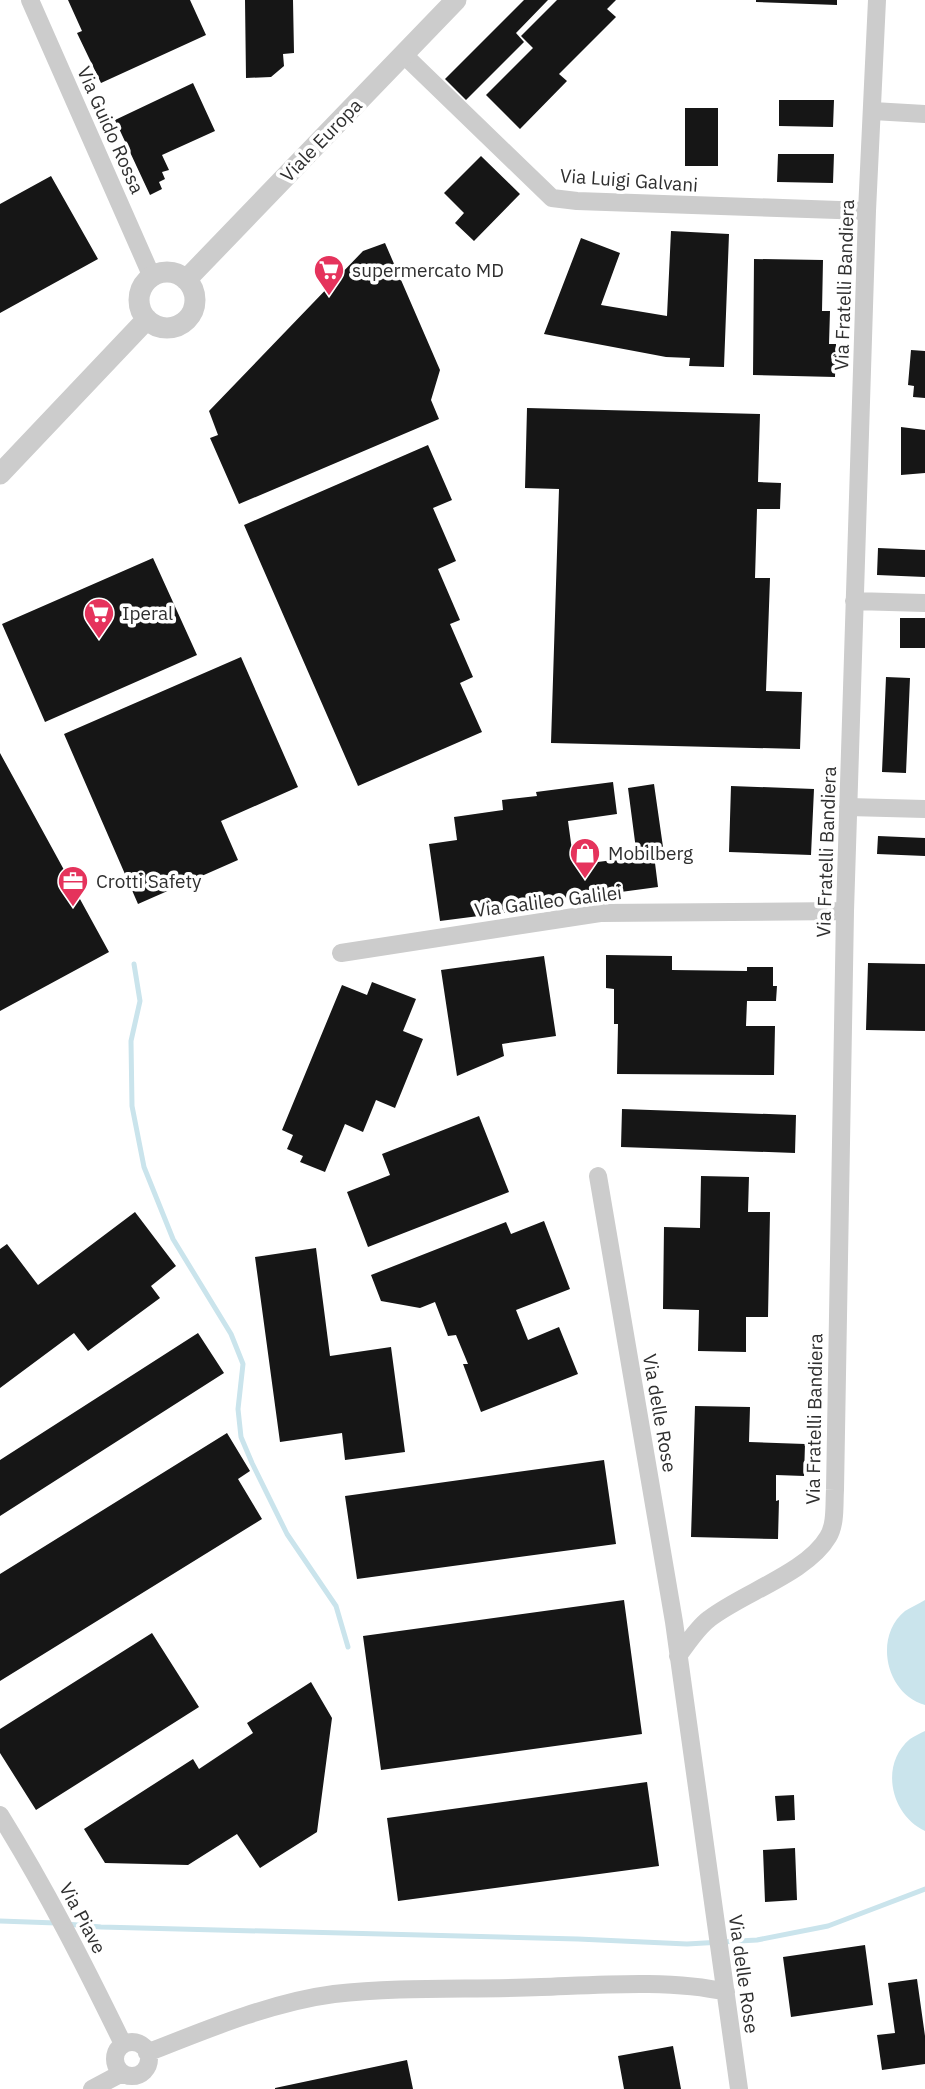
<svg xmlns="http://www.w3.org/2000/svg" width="925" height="2089" font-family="'IBM Plex Sans',sans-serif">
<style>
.water{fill:#cae4ec}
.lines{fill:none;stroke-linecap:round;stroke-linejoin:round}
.stream{stroke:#cae4ec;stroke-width:5}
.building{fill:#161616}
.minor{stroke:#ccc;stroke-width:18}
.tertiary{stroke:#ccc;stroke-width:21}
.labels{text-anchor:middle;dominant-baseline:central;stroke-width:7;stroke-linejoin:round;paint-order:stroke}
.street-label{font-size:19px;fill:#2f2f2f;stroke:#fff}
.poi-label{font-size:19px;fill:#2f2f2f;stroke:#fff;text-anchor:start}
</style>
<rect width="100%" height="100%" fill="#fff"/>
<path class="water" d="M925 1600V1705C886 1694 873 1637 905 1611 911 1607 919 1604 925 1600Z
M925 1731V1831C891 1815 879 1765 910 1739 915 1736 920 1733 925 1731Z"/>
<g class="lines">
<path class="stream" d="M134 964 140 1001 131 1041 132 1106 144 1167 173 1239 231 1334 243 1364 238 1409 241 1437 252 1463 287 1534 336 1606 348 1647
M0 1921 56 1923
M66 1924 101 1927 578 1939 687 1944 757 1940 828 1926 925 1889"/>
</g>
<path class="building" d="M68 0H190L206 35 101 83 77 33 82 31Z
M245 0H293L294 53 283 54 284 66 271 77 246 78Z
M524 0H548L516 33 524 42 466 100 445 79Z
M557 0H616L607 9 616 17 559 74 567 81 520 129 486 95 533 48 521 36Z
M756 0H837V5L756 2Z
M193 83 215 131 162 155 169 170 162 172 165 179 159 182 162 189 150 195 115 120Z
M779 100H834L833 127 779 126Z
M685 108H718V166H685Z
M778 154H834L833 183 777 182Z
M481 156 520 194 474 241 455 223 464 213 444 193Z
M51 176 98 259 0 313V204Z
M671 231 729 234 724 367 689 366 690 358 666 357 544 334 581 238 620 253 601 305 667 316Z
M385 243 440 370 431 400 439 419 239 504 210 438 218 435 209 411 363 251Z
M754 259 823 260 822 311H830L829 344H836L835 377 753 375Z
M911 350 925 351V398L913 397 914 386 908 385Z
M527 408 760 414 758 482 781 483 780 509H757L755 578H770L766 691 802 692 800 749 551 743 559 489 525 488Z
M901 427 925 430V473L901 475Z
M428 445 452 500 433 508 456 561 438 569 460 620 450 624 473 677 460 683 482 732 358 786 244 525Z
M878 548 925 550V577L877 575Z
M153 558 197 655 45 722 2 624Z
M900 618H925V648H900Z
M241 657 298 787 221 821 238 860 138 904 64 734Z
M886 677 910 678 906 773 882 772Z
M0 753 109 952 0 1011Z
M613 782 617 814 568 821 574 865 637 857 628 788 654 784 664 854 654 855 658 887 516 906 517 911 440 921 429 844 457 840 454 817 503 810 502 800 537 796 536 792Z
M731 786 814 789 811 855 729 852Z
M878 836 925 838V856L877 854Z
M606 955 672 956V970L747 971V967H773V986H777L776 1001H747L746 1026H775L774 1075 617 1074 618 1024H614V989L606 988Z
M544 956 556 1036 502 1044 504 1056 457 1076 441 970Z
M868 963 925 964V1031L866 1030Z
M372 982 416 999 403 1031 423 1039 395 1108 376 1100 363 1132 345 1124 325 1172 300 1162 303 1156 287 1149 293 1135 282 1130 342 985 367 995Z
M622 1109 796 1115 795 1153 621 1147Z
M479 1116 509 1192 368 1247 347 1192 390 1175 382 1154Z
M701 1176 749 1177 748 1212H770L768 1317H746V1352L698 1351 699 1310 663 1309 664 1227 700 1228Z
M135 1212 176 1266 151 1286 160 1298 88 1351 74 1333 0 1388V1249L7 1244 38 1285Z
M544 1221 570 1289 516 1310 528 1340 559 1327 578 1374 481 1412 463 1364H468L456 1335 448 1336 435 1302 420 1308 381 1301 371 1275 506 1222 511 1234Z
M316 1248 330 1356 391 1347 405 1452 345 1460 342 1433 280 1442 255 1257Z
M198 1333 224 1373 0 1516V1460Z
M695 1406 750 1407 749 1442 805 1444 804 1476 776 1475V1501L779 1500 778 1539 691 1537Z
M227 1433 250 1471 238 1479 262 1519 0 1681V1574Z
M604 1460 616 1544 357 1579 345 1496Z
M624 1600 642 1734 381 1770 363 1636Z
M152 1633 199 1707 36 1810 0 1753V1729Z
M311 1682 332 1718 317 1832 260 1868 237 1834 188 1865 105 1863 84 1829 193 1759 199 1769 253 1733 247 1723Z
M647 1782 659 1866 398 1901 387 1818Z
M794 1795 795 1820 777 1821 775 1796Z
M795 1848 797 1900 765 1902 763 1850Z
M865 1945 873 2005 791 2017 783 1957Z
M917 1979 925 2036V2064L882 2070 877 2035 895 2033 888 1983Z
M673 2046 681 2089H624L618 2056Z
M407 2060 413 2089H275V2088Z"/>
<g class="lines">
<path class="minor" d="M30 0 152 277
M403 54 552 198 577 201 867 211
M873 111 925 114
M854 601 925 603
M848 807 925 809
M341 953 600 913 845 911
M598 1176 674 1622 739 2089
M678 1656C687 1644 697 1628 709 1619 742 1593 807 1573 828 1537 836 1524 834 1505 835 1490L845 911 867 211 877 0
M0 1815C46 1889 85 1966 123 2044
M115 2059a17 17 0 1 1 34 0a17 17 0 1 1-34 0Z
M147 2053C205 2030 272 2002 334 1994 403 1986 472 1990 541 1987 596 1985 673 1979 726 1992
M92 2089 122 2073"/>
<path class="tertiary" d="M139 300a28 28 0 1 1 56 0a28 28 0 1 1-56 0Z
M186 280 456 0
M0 474 147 319"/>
</g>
<defs>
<g id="supermarket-pin" transform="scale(1.575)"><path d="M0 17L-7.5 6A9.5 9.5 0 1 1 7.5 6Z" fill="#e5335c" stroke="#fff"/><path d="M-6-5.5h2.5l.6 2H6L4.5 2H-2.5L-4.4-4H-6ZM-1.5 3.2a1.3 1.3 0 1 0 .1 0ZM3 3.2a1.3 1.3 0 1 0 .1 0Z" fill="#fff"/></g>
<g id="shop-pin" transform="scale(1.575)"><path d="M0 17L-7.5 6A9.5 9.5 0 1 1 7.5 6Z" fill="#e5335c" stroke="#fff"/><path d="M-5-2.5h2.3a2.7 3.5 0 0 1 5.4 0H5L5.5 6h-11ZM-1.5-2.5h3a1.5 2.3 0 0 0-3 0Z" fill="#fff"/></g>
<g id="office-pin" transform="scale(1.575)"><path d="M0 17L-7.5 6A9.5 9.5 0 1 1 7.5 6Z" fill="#e5335c" stroke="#fff"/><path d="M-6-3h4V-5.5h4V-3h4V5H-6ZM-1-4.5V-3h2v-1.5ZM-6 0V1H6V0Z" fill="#fff"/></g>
</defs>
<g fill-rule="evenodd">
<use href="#supermarket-pin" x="329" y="270"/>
<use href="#supermarket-pin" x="99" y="613"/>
<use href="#shop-pin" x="585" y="853"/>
<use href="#office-pin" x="73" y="881"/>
</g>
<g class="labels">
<g class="street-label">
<text transform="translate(111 130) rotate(66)">Via Guido Rossa</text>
<text transform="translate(321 140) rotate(-46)">Viale Europa</text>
<text transform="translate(629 180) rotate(4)">Via Luigi Galvani</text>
<text transform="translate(844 285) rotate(-88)">Via Fratelli Bandiera</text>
<text transform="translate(826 852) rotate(-88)">Via Fratelli Bandiera</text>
<text transform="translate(548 901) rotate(-7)">Via Galileo Galilei</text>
<text transform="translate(660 1413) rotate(80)">Via delle Rose</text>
<text transform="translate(814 1419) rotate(-89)">Via Fratelli Bandiera</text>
<text transform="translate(83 1918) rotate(62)">Via Piave</text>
<text transform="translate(744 1974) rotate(82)">Via delle Rose</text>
</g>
<g class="poi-label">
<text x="352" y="270">supermercato MD</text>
<text x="122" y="613">Iperal</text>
<text x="608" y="853">Mobilberg</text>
<text x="96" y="881">Crotti Safety</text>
</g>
</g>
</svg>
